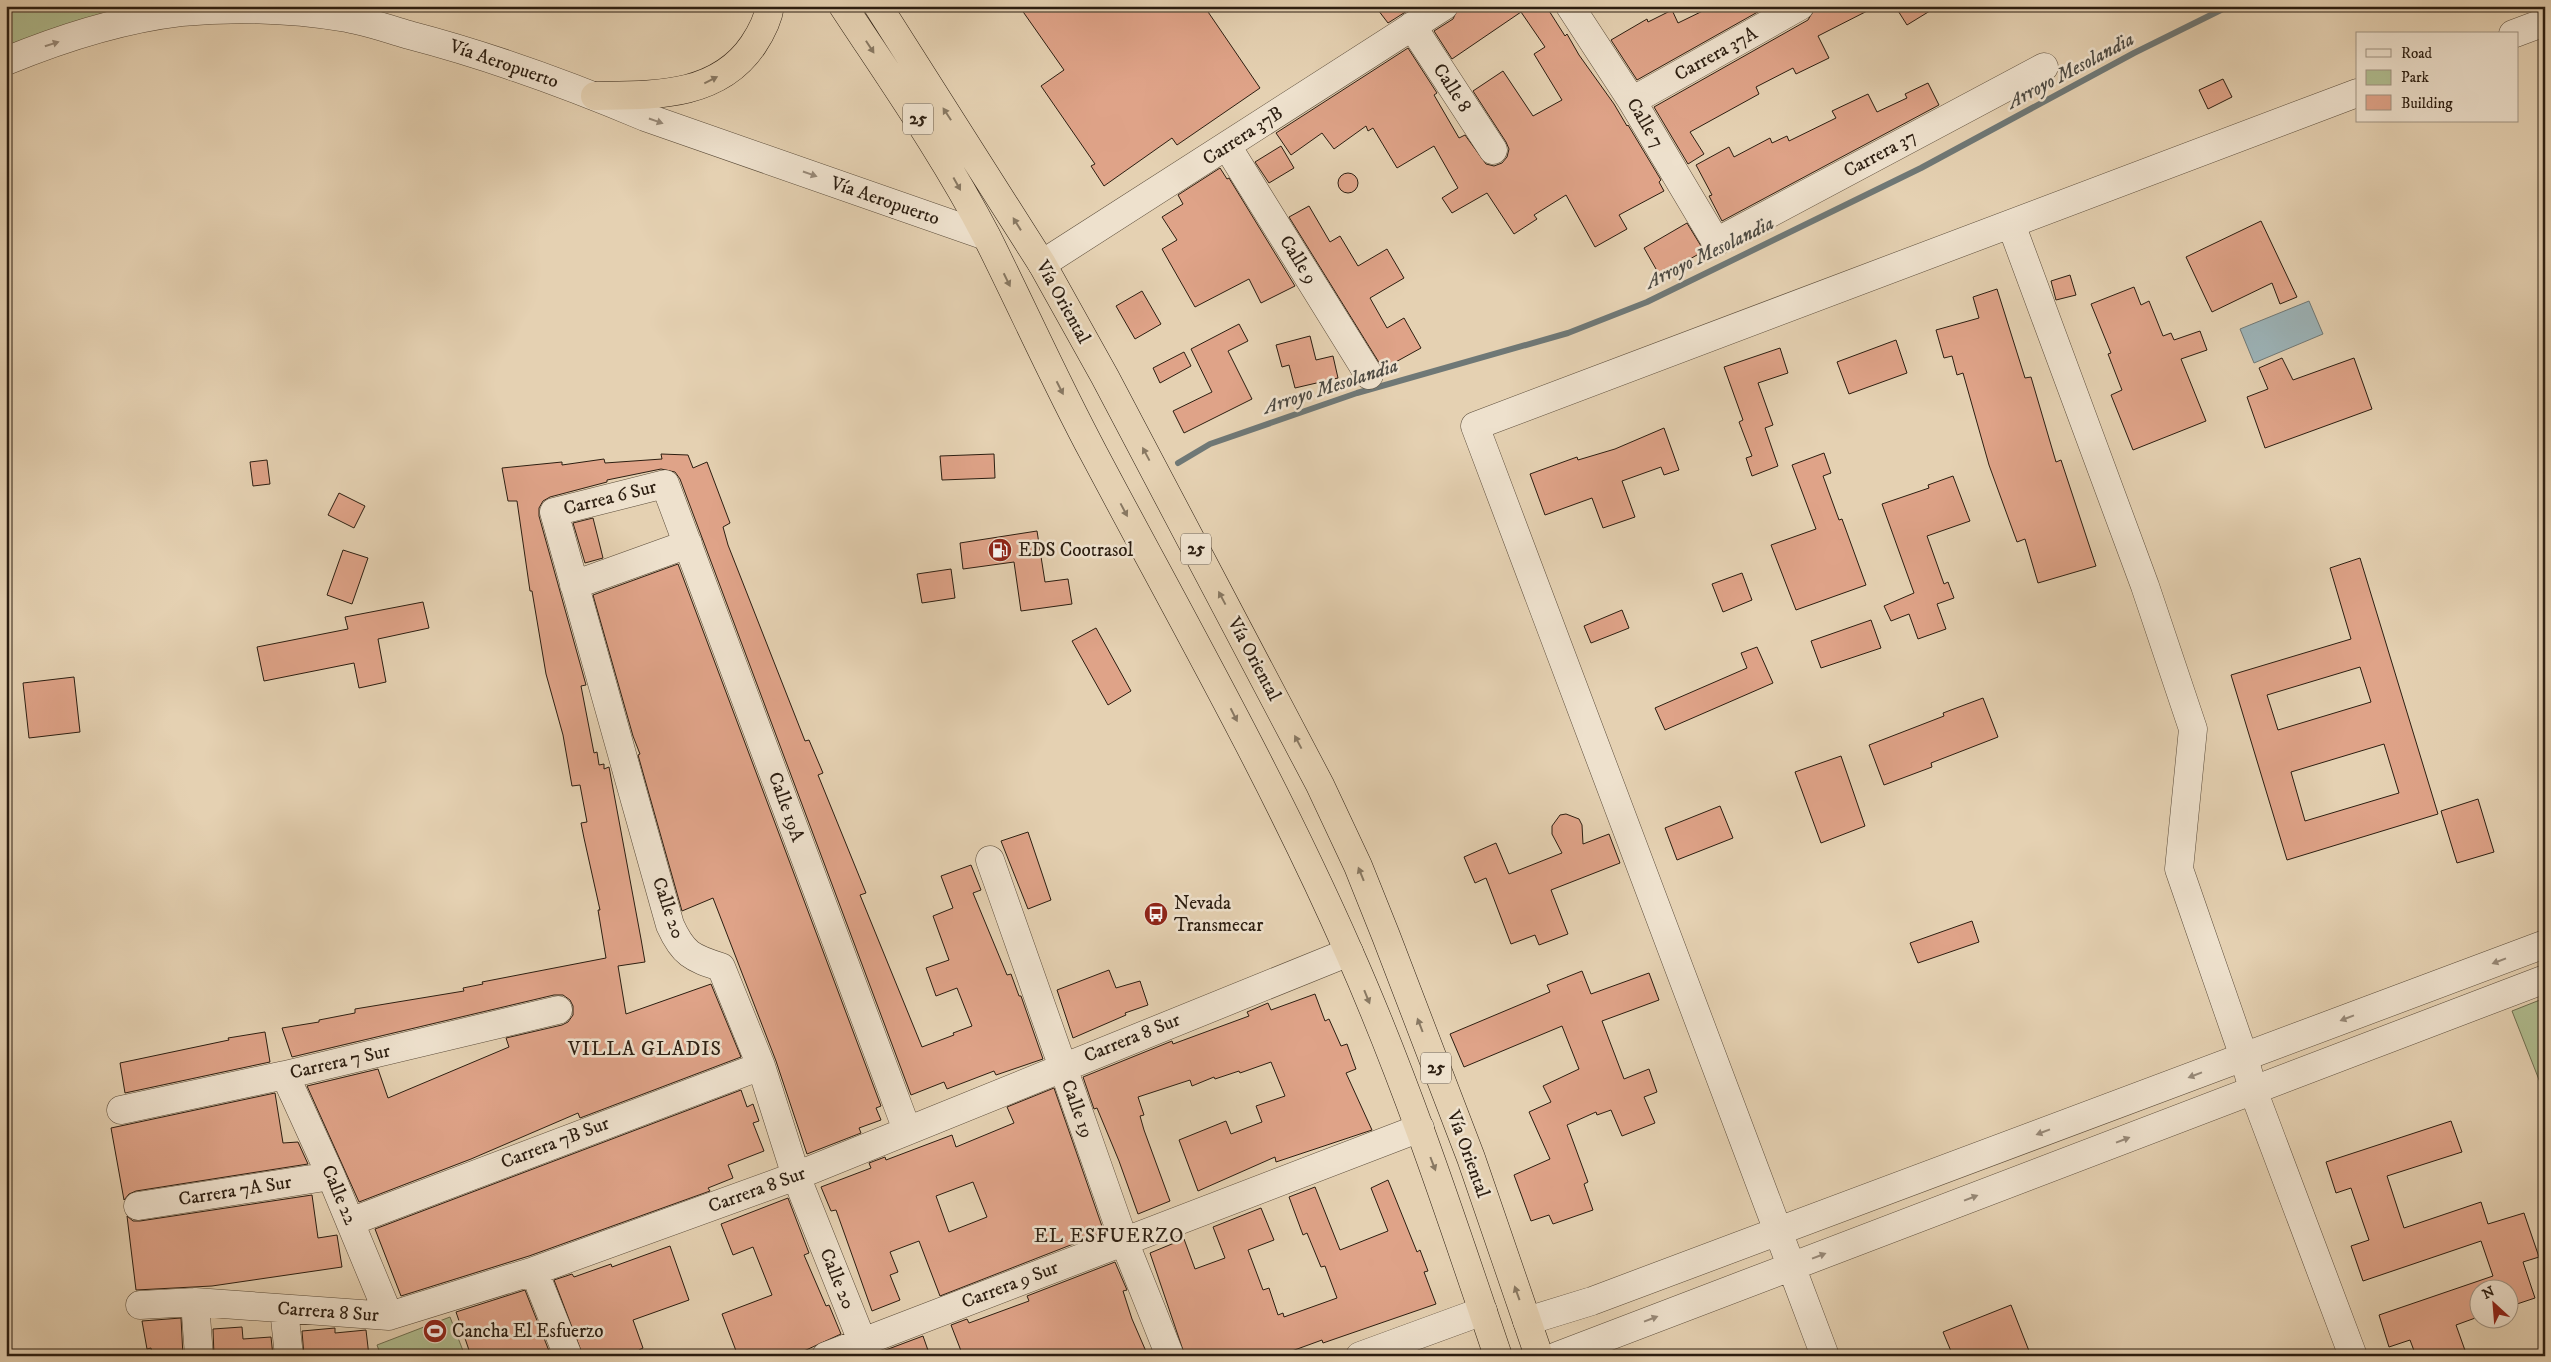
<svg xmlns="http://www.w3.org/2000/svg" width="2551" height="1362" font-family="'IM FELL DW Pica',serif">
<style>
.green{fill:#b0bd90;stroke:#6e6e50}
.water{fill:#9cb4b9;stroke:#6f7876}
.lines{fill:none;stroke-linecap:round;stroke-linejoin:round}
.stream{stroke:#6f7876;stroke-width:6}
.building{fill:#dfa388;stroke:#2c1e11;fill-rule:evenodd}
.minor-casing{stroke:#5a4b39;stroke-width:29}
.highway-casing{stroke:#2c1e11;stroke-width:29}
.minor{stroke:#eee1cd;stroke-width:28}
.highway{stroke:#e5d1b2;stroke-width:28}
.oneway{fill:#978978}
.oneway2{fill:#887862}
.labels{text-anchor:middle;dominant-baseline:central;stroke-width:5;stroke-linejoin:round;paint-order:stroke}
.shield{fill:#eee1cd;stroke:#665849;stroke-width:1}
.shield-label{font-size:18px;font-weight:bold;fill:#2c1e11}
.street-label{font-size:19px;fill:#2c1e11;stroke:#eee1cd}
.poi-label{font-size:19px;fill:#2c1e11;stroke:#eee1cd;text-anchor:start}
.water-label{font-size:20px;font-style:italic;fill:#4e4b43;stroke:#eee1cd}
.neighbourhood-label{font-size:20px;letter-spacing:1px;fill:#2c1e11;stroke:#eee1cd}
</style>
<rect width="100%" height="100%" fill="#e5d1b2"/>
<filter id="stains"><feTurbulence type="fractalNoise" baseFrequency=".004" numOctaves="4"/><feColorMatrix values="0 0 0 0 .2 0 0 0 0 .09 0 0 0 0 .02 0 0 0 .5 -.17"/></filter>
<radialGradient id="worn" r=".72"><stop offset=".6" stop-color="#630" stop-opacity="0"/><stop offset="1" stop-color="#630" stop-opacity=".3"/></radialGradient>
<path class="green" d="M6 6H155L6 52Z
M2545 998V1095L2512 1011Z
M450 1317 465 1356H381L377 1345Z"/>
<path class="water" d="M2309 301 2323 334 2254 363 2240 329Z"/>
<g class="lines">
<path class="stream" d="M1178 463 1210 444 1357 393 1568 333 1647 302 1921 168 2134 53 2229 6"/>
</g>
<path class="building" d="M1019 6H1204L1260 88 1177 145 1172 138 1104 186 1091 166 1095 164 1041 86 1064 70Z
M1375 6H1415L1388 23Z
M1459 6H1546L1565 36 1567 34 1579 55 1614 104 1627 126 1628 125 1661 180 1659 182 1664 191 1619 215 1627 229 1595 247 1566 195 1534 215 1537 219 1514 234 1487 193 1452 213 1442 198 1458 188 1434 146 1397 168 1373 128 1368 131 1366 126 1334 149 1322 133 1291 155 1276 133 1408 48 1437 93 1434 95 1459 138 1465 135 1486 164 1494 166 1502 163 1507 157 1509 149 1506 142 1473 91 1503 71 1533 116 1562 100 1534 54 1545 47 1521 12 1452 59 1434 31 1453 19Z
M1713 6H1761L1763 9 1637 80 1611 40 1647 19 1648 22 1672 10 1678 23Z
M1816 6H1877L1818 36 1829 58 1796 74 1793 68 1756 87 1759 94 1690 132 1704 154 1688 164 1654 107 1808 20Z
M1895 6H1938L1907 25Z
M2223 79 2232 97 2208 109 2199 90Z
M1928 83 1939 105 1722 221 1709 196 1712 195 1696 165 1729 147 1734 157 1770 138 1772 143 1787 136 1789 141 1836 118 1832 111 1868 94 1877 112 1907 98 1905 94Z
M1281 146 1294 168 1269 183 1255 162Z
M1220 168 1227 179 1229 178 1295 286 1261 303 1249 279 1195 307 1162 249 1177 240 1162 217 1183 204 1178 195Z
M1338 183a10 10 0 1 1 20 0a10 10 0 1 1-20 0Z
M1309 206 1330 242 1340 236 1358 266 1387 249 1404 278 1370 298 1387 328 1404 318 1421 348 1383 369 1289 217Z
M2261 221 2297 297 2280 304 2272 283 2212 312 2186 257Z
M1687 223 1704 251 1660 276 1644 248Z
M2070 275 2076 295 2056 300 2051 281Z
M2134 287 2141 305 2149 301 2163 336 2171 333 2174 340 2200 331 2207 350 2181 359 2206 421 2133 450 2111 395 2122 390 2108 354 2111 353 2091 304Z
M1997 289 2025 378 2031 377 2056 462 2061 460 2096 566 2038 583 2025 539 2017 542 1989 465 1963 373 1957 375 1952 356 1944 358 1936 330 1979 318 1973 297Z
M1142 291 1161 324 1135 339 1116 306Z
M1239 324 1248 341 1228 351 1252 399 1184 433 1173 411 1212 392 1191 349Z
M1310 336 1316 360 1333 356 1338 378 1295 388 1289 365 1282 367 1276 345Z
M1896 340 1907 373 1849 394 1837 362Z
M1780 348 1788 373 1758 383 1773 425 1765 428 1778 466 1752 476 1746 458 1752 456 1739 422 1743 420 1724 367Z
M1184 352 1191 366 1160 383 1153 368Z
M2282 358 2293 380 2354 358 2372 409 2265 448 2247 397 2268 389 2259 368Z
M1664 428 1679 470 1664 475 1661 467 1622 481 1635 517 1603 528 1592 498 1545 515 1530 474 1577 457 1578 460 1615 449Z
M1824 453 1831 473 1823 476 1839 520 1842 519 1866 585 1796 610 1771 545 1816 529 1792 465Z
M661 454 688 455 693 468 707 462 730 523 723 527 728 545 805 741 809 740 823 773 818 775 866 893 860 895 922 1047 954 1035 953 1033 972 1026 957 988 936 996 926 968 949 960 933 916 953 908 941 876 971 865 981 890 973 893 1007 975 1011 974 1019 996H1021L1043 1059 996 1075 994 1071 947 1089 944 1082 911 1095 680 479 675 472 661 469 607 480V482L550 497 543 501 539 508V516L586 685 581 686 594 753 597 752 599 765 604 764V769L609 767 641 939 645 962 618 966 626 1014 711 984 741 1057 580 1118 578 1113 471 1159 359 1202 307 1086 378 1069 388 1098 509 1047 506 1038 562 1025 568 1022 573 1015V1006L570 1000 563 995H554L292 1057 282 1028 319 1022V1020L355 1013V1009L464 991 463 988 483 984 482 982 606 958 598 910H600L584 838 581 823 587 822 580 785 572 786 563 735 546 674 532 591H530L517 501H508L502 468 562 462V465L604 459 605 463 662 459Z
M994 454 995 478 942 480 940 456Z
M267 460 270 484 253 486 250 462Z
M1953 476 1970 521 1927 536 1944 584 1948 582 1954 598 1937 604 1946 629 1918 639 1909 614 1891 621 1884 606 1914 593 1882 504 1929 488 1928 485Z
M339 493 365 506 354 528 328 515Z
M593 518 603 558 585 563 573 523Z
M1037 531 1045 582 1068 579 1072 604 1021 611 1014 562 963 569 960 543Z
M343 550 368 558 352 604 327 595Z
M2360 558 2438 814 2287 860 2231 675 2351 639 2330 568ZM2360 667 2371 702 2278 730 2267 695ZM2384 744 2399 793 2305 821 2291 772Z
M678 564 881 1106 876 1108 881 1120 859 1128 861 1133 807 1154 776 1061 713 898 682 911 638 755 640 754 633 736 593 595Z
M951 569 955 598 922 603 917 574Z
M1742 573 1752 600 1723 612 1712 584Z
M423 602 429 628 378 639 386 682 359 688 354 663 264 681 257 647 348 629 345 617Z
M1622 610 1629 628 1591 643 1584 626Z
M1871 620 1881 648 1821 668 1811 641Z
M1096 628 1131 691 1108 705 1072 641Z
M1757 647 1773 683 1665 730 1655 708 1747 668 1741 653Z
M74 677 80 732 29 738 23 683Z
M1983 698 1998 737 1931 763 1932 767 1884 785 1869 745 1944 716 1943 713Z
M1841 756 1865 826 1821 843 1795 772Z
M2478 799 2494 852 2457 863 2441 811Z
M1720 806 1733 838 1677 860 1665 828Z
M1566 814 1579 819 1582 825 1583 844 1609 834 1620 863 1551 890 1568 934 1539 945 1535 935 1511 944 1486 878 1475 883 1464 857 1496 843 1509 874 1562 853 1552 834V826L1560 815Z
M1028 832 1051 900 1028 909 1001 841Z
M1972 921 1979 942 1918 963 1910 943Z
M1109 970 1116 988 1140 981 1148 1005 1125 1013 1126 1015 1073 1038 1057 990Z
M1582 971 1591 994 1649 973 1659 1000 1602 1021 1624 1079 1649 1069 1657 1092 1644 1097 1655 1123 1622 1136 1611 1110 1597 1115 1596 1112 1567 1125 1588 1182 1584 1184 1593 1210 1553 1224 1549 1215 1531 1221 1514 1175 1550 1159 1529 1112 1551 1102 1543 1086 1579 1069 1562 1026 1464 1067 1450 1034 1550 992 1547 985Z
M1315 994 1325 1021 1329 1019 1341 1046 1347 1044 1356 1069 1346 1073 1372 1130 1276 1162 1275 1157 1198 1191 1179 1140 1226 1121 1231 1134 1262 1122 1256 1106 1285 1096 1271 1062 1240 1073 1239 1071 1215 1079 1214 1077 1192 1086 1190 1080 1138 1097 1144 1115 1140 1116 1144 1130 1170 1201 1138 1214 1119 1161 1097 1108 1094 1109 1083 1077 1172 1041 1173 1044 1249 1016 1247 1012 1268 1003 1271 1010Z
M265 1032 270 1062 125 1093 120 1063 229 1040 228 1038Z
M1054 1088 1104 1232 940 1296 919 1241 890 1252 898 1272 890 1275 900 1300 872 1311 836 1210 831 1211 821 1187 871 1168 869 1163 885 1157 886 1160 952 1135 956 1147 1014 1123 1007 1107ZM973 1182 987 1217 949 1232 936 1196Z
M741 1090 747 1107 753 1104 759 1121 753 1123 764 1151 728 1165 733 1178 708 1188 710 1191 529 1256 401 1296 375 1229Z
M275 1093 283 1143 298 1142 308 1164 136 1191 129 1194 124 1200 111 1128Z
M2451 1121 2462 1152 2387 1176 2404 1228 2481 1202 2488 1224 2524 1213 2539 1257 2523 1262 2535 1298 2508 1307V1290H2478V1317L2456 1325 2467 1356H2416L2410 1340 2389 1347 2379 1315 2493 1276 2481 1241 2363 1281 2351 1246 2369 1240 2351 1188 2336 1193 2326 1162Z
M1388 1180 1417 1252 1420 1250 1428 1271 1424 1272 1436 1304 1323 1343 1322 1340 1278 1356H1185L1150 1253 1184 1239 1195 1269 1225 1258 1213 1227 1261 1208 1274 1240 1248 1250 1263 1290 1269 1288 1278 1315 1283 1313 1284 1317 1337 1298 1325 1266 1321 1267 1307 1233 1303 1235 1289 1197 1315 1187 1340 1250 1388 1231 1371 1188Z
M312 1195 318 1238 337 1235 342 1267 212 1286 136 1290 127 1216 133 1221H140Z
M788 1198 809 1253 804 1255 826 1306 829 1305 841 1334 793 1356H738L722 1314 772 1295 753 1247 733 1255 721 1224Z
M670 1246 689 1300 633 1320 643 1348 639 1350 641 1356H583L554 1280 572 1274 574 1277 611 1264 612 1267Z
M1115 1262 1127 1290 1123 1291 1132 1319 1148 1356H963L951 1325 967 1319 969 1323 1029 1301 1027 1296Z
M525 1290 551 1356H471L456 1312Z
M2011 1305 2031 1356H1953L1943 1332Z
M181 1318 183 1356H152L151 1348 147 1349 142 1321Z
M242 1327 243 1339 271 1337 273 1356H214L213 1329Z
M335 1328V1333L366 1330 369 1356H304L302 1331Z
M923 1336 930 1356H883V1351Z"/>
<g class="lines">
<g class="minor-casing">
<path id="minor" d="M1570 6 1632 101 1716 242 2044 67
M1412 26 1493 150
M2513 34 2545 22
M6 61C62 38 121 19 181 12 235 7 293 9 347 18 368 22 389 29 409 35 490 56 569 85 645 117L986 236
M1632 101 1800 6
M1227 146 1369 375
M2011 224 2145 586 2193 729 2179 869 2244 1057 2253 1090 2353 1356
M1042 264 1444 6
M574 585 688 544
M990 860 1124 1241 1170 1356
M285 1075 331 1176 389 1316
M121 1110 285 1075 558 1010
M138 1206 331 1176
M350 1222 761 1066
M534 1271 568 1356
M195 1302 199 1356
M140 1305 195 1302 389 1316 534 1271 796 1176 1349 952
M284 1309 289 1356
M1527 1321 1592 1301 2545 944
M826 1356 1420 1128
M868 1356 796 1176 761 1066 721 967C692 958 683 954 670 925L554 512 665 484 907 1130
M1360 1356 1483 1311
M1557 1356 2545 979
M1825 1356 1475 426 2357 93"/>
</g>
<g class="highway-casing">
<path id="highway" d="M843 6C893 82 945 156 987 237 1023 309 1056 383 1094 454 1181 618 1274 781 1349 952 1407 1083 1452 1220 1498 1356
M878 6 1042 264 1105 377 1320 785 1358 866 1386 936 1471 1158 1539 1356
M595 96C652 95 717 98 753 45 761 33 768 20 770 6"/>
</g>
<use href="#minor" class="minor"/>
<use href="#highway" class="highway"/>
</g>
<defs><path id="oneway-solid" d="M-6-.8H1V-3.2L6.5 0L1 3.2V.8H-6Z" transform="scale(1.25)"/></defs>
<g class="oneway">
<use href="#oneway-solid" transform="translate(52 44) rotate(-18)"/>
<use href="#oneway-solid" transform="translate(656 121) rotate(19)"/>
<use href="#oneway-solid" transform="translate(810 174) rotate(19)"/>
<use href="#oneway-solid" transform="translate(2499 961) rotate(159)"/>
<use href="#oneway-solid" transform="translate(2347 1018) rotate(159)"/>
<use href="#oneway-solid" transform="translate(2195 1075) rotate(159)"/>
<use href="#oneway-solid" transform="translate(2043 1132) rotate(159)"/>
<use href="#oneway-solid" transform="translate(2123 1140) rotate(-21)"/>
<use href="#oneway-solid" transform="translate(1971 1198) rotate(-21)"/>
<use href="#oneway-solid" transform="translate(1819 1256) rotate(-21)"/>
<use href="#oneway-solid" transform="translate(1651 1319) rotate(-21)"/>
</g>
<g class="oneway2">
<use href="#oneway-solid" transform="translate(870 47) rotate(57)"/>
<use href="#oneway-solid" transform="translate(711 80) rotate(-27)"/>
<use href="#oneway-solid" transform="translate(947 114) rotate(-123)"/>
<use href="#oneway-solid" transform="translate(957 184) rotate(61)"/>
<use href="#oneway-solid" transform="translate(1017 224) rotate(-122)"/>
<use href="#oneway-solid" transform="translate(1007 280) rotate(64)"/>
<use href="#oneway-solid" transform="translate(1060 388) rotate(63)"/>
<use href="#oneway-solid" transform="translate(1146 454) rotate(-118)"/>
<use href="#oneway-solid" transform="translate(1124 510) rotate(62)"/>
<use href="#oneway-solid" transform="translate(1222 598) rotate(-118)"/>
<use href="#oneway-solid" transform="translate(1234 715) rotate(63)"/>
<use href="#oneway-solid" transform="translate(1298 742) rotate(-118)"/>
<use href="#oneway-solid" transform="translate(1361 874) rotate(-112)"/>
<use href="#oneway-solid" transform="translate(1367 997) rotate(68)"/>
<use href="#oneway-solid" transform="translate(1420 1025) rotate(-111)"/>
<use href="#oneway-solid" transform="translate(1433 1164) rotate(69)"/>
<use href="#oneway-solid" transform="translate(1517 1293) rotate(-110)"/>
</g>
<defs>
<g id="fuel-disc" transform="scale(1.25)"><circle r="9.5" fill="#8f2418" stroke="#eee1cd"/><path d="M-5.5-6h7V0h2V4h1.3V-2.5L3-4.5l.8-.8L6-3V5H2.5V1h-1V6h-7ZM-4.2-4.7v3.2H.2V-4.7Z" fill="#fff"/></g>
<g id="bus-disc" transform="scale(1.25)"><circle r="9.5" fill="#8f2418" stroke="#eee1cd"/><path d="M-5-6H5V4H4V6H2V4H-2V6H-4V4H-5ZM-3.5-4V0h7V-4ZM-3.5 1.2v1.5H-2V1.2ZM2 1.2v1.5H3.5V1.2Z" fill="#fff"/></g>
<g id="stadium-disc" transform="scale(1.25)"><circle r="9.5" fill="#8f2418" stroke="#eee1cd"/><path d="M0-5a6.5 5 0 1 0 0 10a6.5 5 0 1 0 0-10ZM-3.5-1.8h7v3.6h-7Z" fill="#fff"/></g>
</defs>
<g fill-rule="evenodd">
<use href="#fuel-disc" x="1000" y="550"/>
<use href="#bus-disc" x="1156" y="914"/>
<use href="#stadium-disc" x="435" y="1331"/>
</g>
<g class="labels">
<g class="shield">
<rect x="903" y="103.5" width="30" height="31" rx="4"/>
<rect x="1181" y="533.5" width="30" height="31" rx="4"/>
<rect x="1421" y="1052.5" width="30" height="31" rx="4"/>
</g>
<g class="shield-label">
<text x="918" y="119">25</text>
<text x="1196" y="549">25</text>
<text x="1436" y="1068">25</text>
</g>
<g class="street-label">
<text transform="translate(1716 54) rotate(-29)">Carrera 37A</text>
<text transform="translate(504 64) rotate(19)">Vía Aeropuerto</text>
<text transform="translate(1452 88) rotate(57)">Calle 8</text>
<text transform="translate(1645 123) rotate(59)">Calle 7</text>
<text transform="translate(1243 136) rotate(-33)">Carrera 37B</text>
<text transform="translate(1880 154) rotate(-28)">Carrera 37</text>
<text transform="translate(885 201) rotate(19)">Vía Aeropuerto</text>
<text transform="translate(1298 260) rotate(58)">Calle 9</text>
<text transform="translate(1063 302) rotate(61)">Vía Oriental</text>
<text transform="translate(610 498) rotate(-14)">Carrea 6 Sur</text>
<text transform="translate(1254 659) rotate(62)">Vía Oriental</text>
<text transform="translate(786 807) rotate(70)">Calle 19A</text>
<text transform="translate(668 908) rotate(71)">Calle 20</text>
<text transform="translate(1132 1038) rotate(-22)">Carrera 8 Sur</text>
<text transform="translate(340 1062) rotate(-13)">Carrera 7 Sur</text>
<text transform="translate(1077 1109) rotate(70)">Calle 19</text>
<text transform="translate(555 1143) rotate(-21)">Carrera 7B Sur</text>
<text transform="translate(1468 1154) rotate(70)">Vía Oriental</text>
<text transform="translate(757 1190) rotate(-20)">Carrera 8 Sur</text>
<text transform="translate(235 1191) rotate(-9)">Carrera 7A Sur</text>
<text transform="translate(339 1195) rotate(67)">Calle 22</text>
<text transform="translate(837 1279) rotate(68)">Calle 20</text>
<text transform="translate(1010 1285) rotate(-21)">Carrera 9 Sur</text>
<text transform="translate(328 1312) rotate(4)">Carrera 8 Sur</text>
</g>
<g class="poi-label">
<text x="1018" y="550">EDS Cootrasol</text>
<text x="1174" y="903">Nevada<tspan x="1174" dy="22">Transmecar</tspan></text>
<text x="452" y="1331">Cancha El Esfuerzo</text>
</g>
<g class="water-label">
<text transform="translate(2071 71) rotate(-28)">Arroyo Mesolandia</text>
<text transform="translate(1710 253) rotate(-26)">Arroyo Mesolandia</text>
<text transform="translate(1331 387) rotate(-18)">Arroyo Mesolandia</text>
</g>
<g class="neighbourhood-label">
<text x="645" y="1049">VILLA GLADIS</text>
<text x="1109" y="1236">EL ESFUERZO</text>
</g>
</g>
<rect width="2551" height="1362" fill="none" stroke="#e5d1b2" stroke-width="25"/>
<rect x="8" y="8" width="2536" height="1347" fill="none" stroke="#2c1e11" stroke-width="2.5"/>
<rect x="12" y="12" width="2526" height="1337" fill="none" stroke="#2c1e11"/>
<rect x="2356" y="32" width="162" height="90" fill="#eee1cd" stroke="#a09382"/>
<rect x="2366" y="49" width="25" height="8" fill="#eee1cd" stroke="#a09382"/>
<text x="2401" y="58" font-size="15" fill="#2c1e11">Road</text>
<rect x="2366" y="70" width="25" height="15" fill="#b0bd90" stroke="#a09382"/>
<text x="2401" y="82" font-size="15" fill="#2c1e11">Park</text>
<rect x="2366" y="95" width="25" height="15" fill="#dfa388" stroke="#a09382"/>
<text x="2401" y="108" font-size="15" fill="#2c1e11">Building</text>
<g transform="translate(2494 1304) rotate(334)"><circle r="24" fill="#eee1cd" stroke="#a09382"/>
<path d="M0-4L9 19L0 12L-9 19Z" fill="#8f2418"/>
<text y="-8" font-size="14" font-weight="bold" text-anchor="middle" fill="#2c1e11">N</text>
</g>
<rect width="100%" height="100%" filter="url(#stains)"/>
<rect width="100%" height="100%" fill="url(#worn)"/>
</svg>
